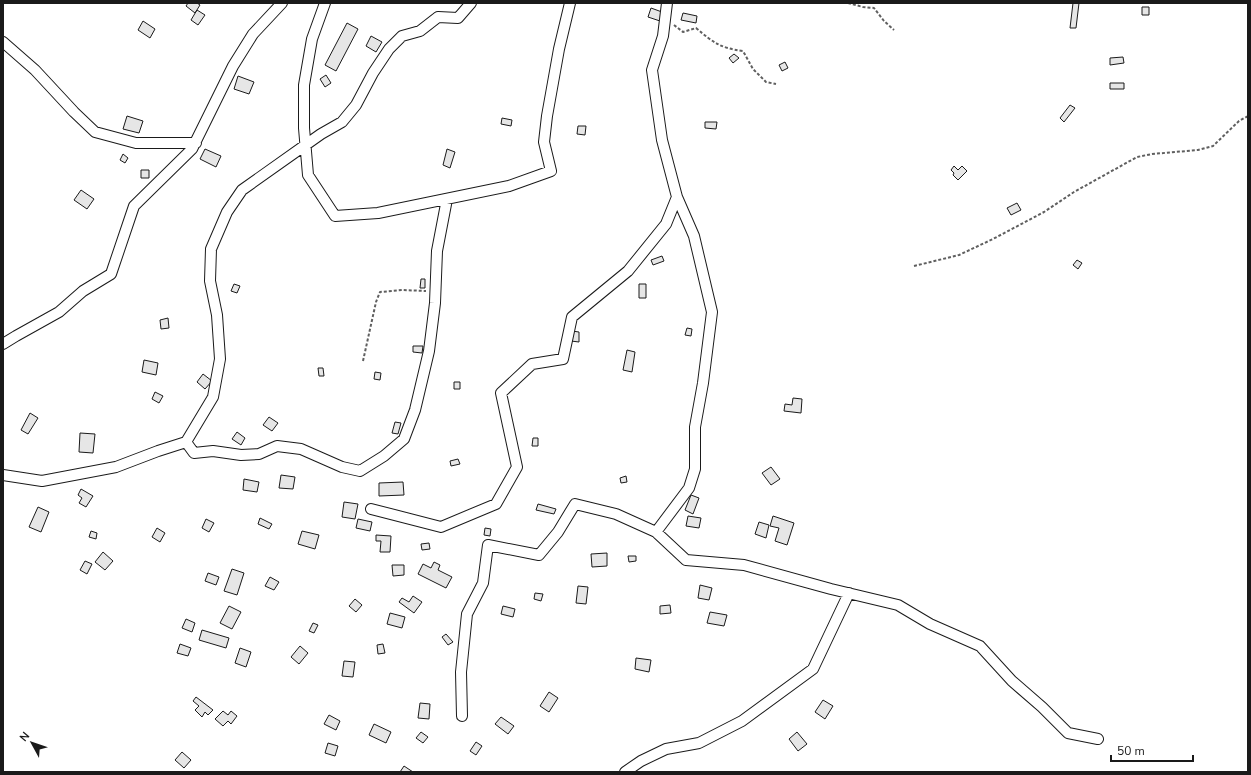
<svg xmlns="http://www.w3.org/2000/svg" width="1251" height="775" font-family="'Nunito Sans',sans-serif">
<style>
.building{fill:#e6e6e6;stroke:#1a1a1a}
.lines{fill:none;stroke-linecap:round;stroke-linejoin:round}
.street-casing{stroke:#1a1a1a;stroke-width:12}
.path{stroke:#5f5f5f;stroke-width:2;stroke-dasharray:3 2;stroke-linecap:butt}
.street{stroke:#fff;stroke-width:10}
</style>
<rect width="100%" height="100%" fill="#fff"/>
<path class="building" d="M188 3H197L200 5 195 13 186 6Z
M1073 3H1079L1076 28H1070Z
M1142 7H1149V15H1142Z
M651 8 662 12 660 21 648 17Z
M197 10 205 15 198 25 191 20Z
M683 13 697 16 696 23 681 20Z
M143 21 155 29 150 38 138 30Z
M347 23 358 29 336 71 325 65Z
M371 36 382 42 376 52 366 46Z
M734 54 739 58 733 63 729 58Z
M1123 57 1124 63 1110 65V58Z
M785 62 788 68 782 71 779 65Z
M326 75 331 83 325 87 320 79Z
M238 76 254 82 249 94 234 89Z
M1110 83H1124V89H1110Z
M1070 105 1075 108 1064 122 1060 118Z
M127 116 143 121 139 133 123 129Z
M502 118 512 120 511 126 501 124Z
M705 122H717L716 129 705 128Z
M578 126H586L585 135 577 134Z
M205 149 221 156 216 167 200 159Z
M447 149 455 152 450 168 443 165Z
M123 154 128 158 125 163 120 160Z
M954 166 958 170 962 166 967 171 958 180 953 175 954 173 951 170Z
M141 170H149V178H141Z
M81 190 94 199 87 209 74 200Z
M1017 203 1021 210 1011 215 1007 208Z
M662 256 664 261 653 265 651 260Z
M1077 260 1082 263 1078 269 1073 265Z
M421 279H425V288H420Z
M234 284 240 286 237 293 231 291Z
M639 284H646V298H639Z
M168 318 169 328 161 329 160 320Z
M687 328 692 329 691 336 685 335Z
M572 331 579 332V342L571 341Z
M413 346H423L422 353 413 352Z
M627 350 635 352 632 372 623 370Z
M144 360 158 363 156 375 142 372Z
M318 368H323L324 376H319Z
M375 372 381 373 380 380 374 379Z
M203 374 212 381 205 389 197 382Z
M454 382H460V389H454Z
M155 392 163 396 159 403 152 399Z
M793 398 802 399 801 413 784 411 785 404 792 405Z
M30 413 38 418 28 434 21 430Z
M269 417 278 423 272 431 263 425Z
M395 422 401 423 398 434 392 433Z
M237 432 245 438 241 445 232 439Z
M80 433 95 434 93 453 79 452Z
M533 438H538V446H532Z
M458 459 460 464 451 466 450 461Z
M771 467 780 479 771 485 762 473Z
M281 475 295 477 293 489 279 488Z
M626 476 627 482 621 483 620 478Z
M244 479 259 482 257 492 243 490Z
M403 482 404 495 379 496V483Z
M81 489 93 496 86 507 79 503 82 498 78 495Z
M691 495 699 498 693 514 685 510Z
M344 502 358 504 355 519 342 517Z
M538 504 556 509 554 514 536 510Z
M38 507 49 512 41 532 29 527Z
M688 516 701 518 699 528 686 526Z
M773 516 794 523 787 545 775 541 779 528 770 526Z
M260 518 272 524 269 529 258 524Z
M206 519 214 523 209 532 202 528Z
M358 519 372 522 370 531 356 528Z
M759 522 769 525 766 538 755 534Z
M157 528 165 533 160 542 152 537Z
M485 528 491 529 490 536 484 535Z
M91 531 97 533 96 539 89 537Z
M302 531 319 535 315 549 298 544Z
M376 535 391 536 390 552H380L381 541H376Z
M429 543 430 549 422 550 421 544Z
M103 552 113 561 105 570 95 562Z
M607 553V566L592 567 591 554Z
M628 556H636V561L629 562Z
M85 561 92 564 87 574 80 570Z
M434 562 440 565 438 570 452 577 446 588 418 574 423 564 431 568Z
M392 565H404V575L393 576Z
M232 569 244 573 237 595 224 591Z
M208 573 219 577 216 585 205 581Z
M270 577 279 582 274 590 265 586Z
M700 585 712 588 709 600 698 598Z
M578 586 588 587 586 604 576 603Z
M535 593 543 594 541 601 534 599Z
M413 596 422 602 414 613 399 602 402 598 409 602Z
M355 599 362 605 356 612 349 606Z
M670 605 671 613 660 614V606Z
M229 606 241 612 232 629 220 623Z
M503 606 515 609 513 617 501 614Z
M710 612 727 615 724 626 707 623Z
M390 613 405 617 402 628 387 624Z
M186 619 195 623 192 632 182 628Z
M313 623 318 625 314 633 309 631Z
M202 630 229 638 226 648 199 640Z
M446 634 453 642 448 645 442 637Z
M180 644 191 648 188 656 177 653Z
M383 644 385 653 378 654 377 645Z
M300 646 308 653 299 664 291 657Z
M240 648 251 652 246 667 235 663Z
M636 658 651 660 649 672 635 669Z
M344 661 355 662 353 677 342 676Z
M549 692 558 698 549 712 540 706Z
M196 697 213 710 208 715 205 712 202 717 195 710 199 706 193 701Z
M823 700 833 706 825 719 815 712Z
M420 703 430 704 429 719 418 718Z
M223 711 228 715 231 711 237 716 231 724 228 721 223 726 215 719Z
M329 715 340 721 336 730 324 724Z
M501 717 514 726 508 734 495 724Z
M374 724 391 732 386 743 369 735Z
M421 732 428 737 423 743 416 738Z
M797 732 807 744 798 751 789 739Z
M476 742 482 746 476 755 470 751Z
M328 743 338 746 335 756 325 753Z
M182 752 191 760 184 768 175 760Z
M404 766 413 772H400Z"/>
<g class="lines">
<g class="street-casing">
<path id="street" d="M325 3 312 39 304 85V128L308 175 335 216 378 213 509 186 551 171 544 142 547 116 559 49 570 3
M3 42 35 70 74 112 95 132 136 143H196
M3 344 16 336 59 312 83 291 111 274 134 206 192 149 233 66 253 34 282 3
M186 442 194 453 213 451 241 455 259 454 277 446 301 449 342 467 360 471 384 456 404 439 415 410 429 351 435 303 437 251 447 199
M3 475 42 481 116 467 158 451 186 442 213 397 220 359 217 315 210 281 211 249 227 212 242 190 321 134 342 122 356 105 373 73 389 49 402 36 420 31 438 17 458 18 471 3
M371 509 441 527 496 504 517 467 501 393 532 364 563 359 572 317 628 271 666 224 677 197
M656 532 689 488 695 469V427L703 383 712 312 694 236 677 197 662 140 652 70 663 36 667 3
M462 716 461 672 467 614 483 583 488 545 539 555 558 532 575 504 616 514 656 532 686 560 744 565 831 589 898 605 930 624 980 646 1012 681 1042 707 1068 733 1098 739
M625 772 641 761 666 749 699 743 742 721 813 669 849 593"/>
</g>
<path class="path" d="M848 3 863 7 874 8 884 21 894 30
M674 25 683 32 696 28C714 43 720 48 743 51L753 69 766 82 776 84
M914 266 959 255 993 239 1044 212 1074 192 1137 157 1152 154 1198 150 1213 146 1239 121 1248 116
M363 361 376 302 380 292 403 290 426 291"/>
<use href="#street" class="street"/>
</g>
<rect width="1251" height="775" fill="none" stroke="#1a1a1a" stroke-width="8"/>
<g transform="translate(32 743) rotate(310)" stroke="#ffffff" stroke-width="3" paint-order="stroke">
<path d="M0-3L7 15L0 10L-7 15Z" fill="#1a1a1a"/>
<text y="-6" font-size="11" font-weight="bold" text-anchor="middle" fill="#1a1a1a">N</text>
</g>
<path d="M1111 755v6h82v-6" fill="none" stroke="#1a1a1a" stroke-width="2"/>
<text x="1117" y="755" font-size="12" fill="#1a1a1a" stroke="#ffffff" stroke-width="3" paint-order="stroke">50 m</text>
</svg>
